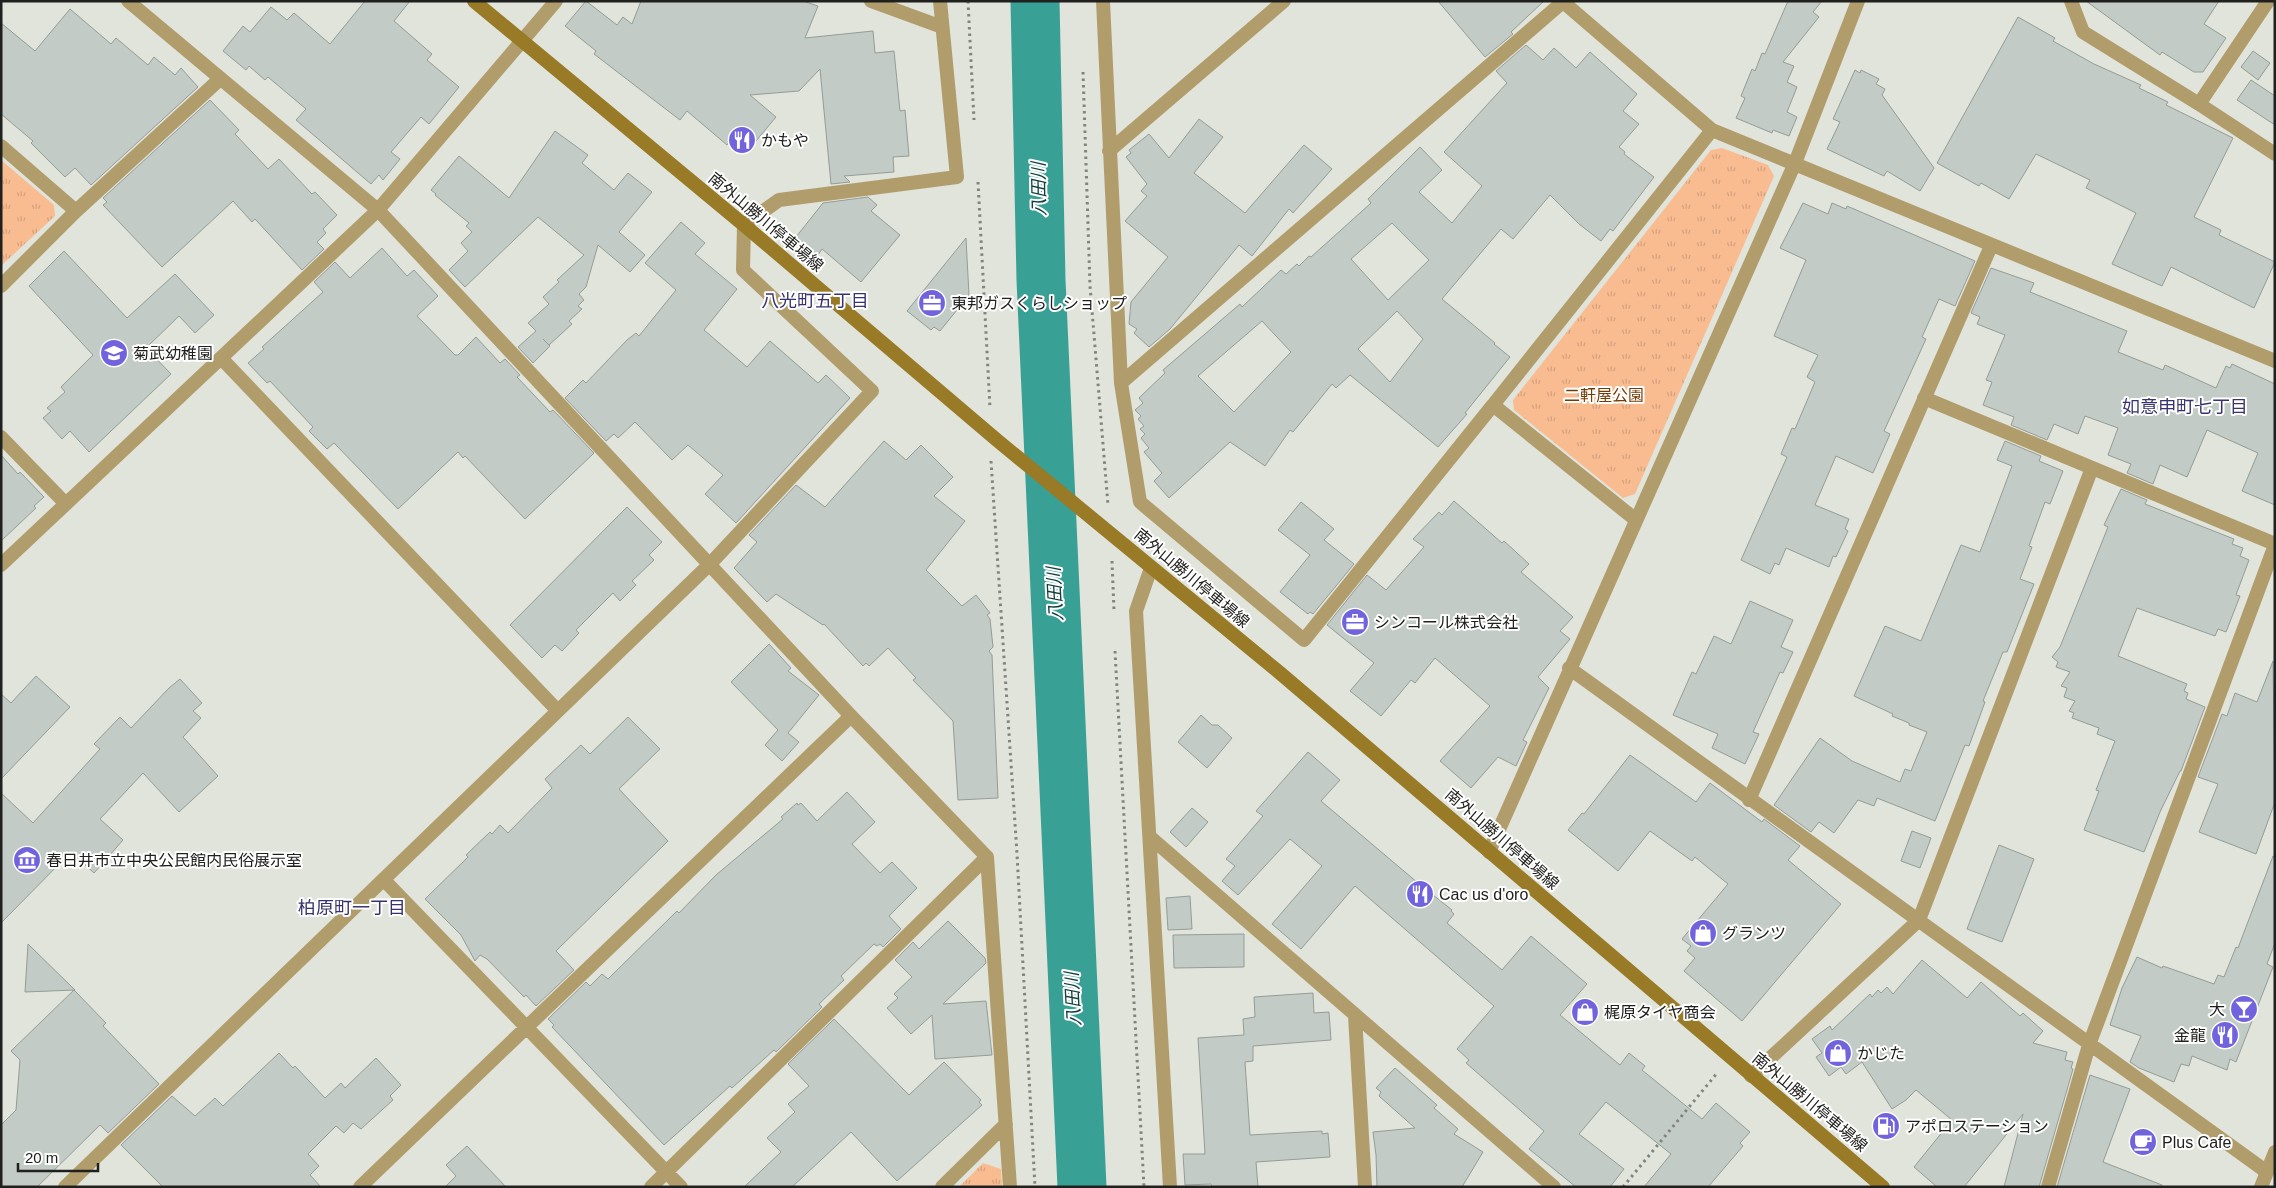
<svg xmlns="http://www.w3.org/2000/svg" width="2276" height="1188" font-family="Helvetica,'Noto Sans JP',sans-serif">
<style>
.park{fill:url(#park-tufts)}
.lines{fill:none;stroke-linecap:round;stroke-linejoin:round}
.river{stroke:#39a096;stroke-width:49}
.building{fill:#c2cbc5;stroke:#949c96;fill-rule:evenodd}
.path{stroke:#81837d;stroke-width:3;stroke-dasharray:2.5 4;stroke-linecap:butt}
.minor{stroke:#b19d6c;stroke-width:14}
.tertiary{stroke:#b19d6c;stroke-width:14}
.secondary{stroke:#987a27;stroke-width:14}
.labels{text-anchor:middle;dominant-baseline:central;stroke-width:4;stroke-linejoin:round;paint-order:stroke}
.poi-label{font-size:16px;fill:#20211e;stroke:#fff;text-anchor:start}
.street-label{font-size:16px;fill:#20211e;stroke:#fff}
.park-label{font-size:16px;fill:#743b05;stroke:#fff}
.water-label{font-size:18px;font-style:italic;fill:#113f3b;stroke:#fff}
.neighbourhood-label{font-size:18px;fill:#38326e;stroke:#fff}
</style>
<defs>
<pattern id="park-tufts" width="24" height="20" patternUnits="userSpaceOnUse" patternTransform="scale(1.25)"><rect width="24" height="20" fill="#f9bc91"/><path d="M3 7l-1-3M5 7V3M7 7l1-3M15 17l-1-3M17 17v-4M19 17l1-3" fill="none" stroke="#d5a17d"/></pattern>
</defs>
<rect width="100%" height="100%" fill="#e1e4db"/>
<path class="park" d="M1722 148 1768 165 1774 176 1635 494 1623 498 1514 410 1513 400 1711 150Z
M1 160 54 205 55 216 1 266Z
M983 1163 1001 1169 1002 1187H959Z"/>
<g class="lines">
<path class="river" d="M1035 1 1041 280 1082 1187"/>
</g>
<path class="building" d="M365 1H410L394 21 432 54 427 60 459 87 429 124 421 117 391 152 400 159 383 180 379 175 371 184 296 120 306 109 268 77 265 80 249 66 246 70 223 51 243 26 250 32 271 7 287 20 294 13 330 44Z
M586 1 617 25 623 17 632 24 641 1H803L818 6 805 38 873 31 875 53 894 51 900 111 905 110 909 156 893 157 894 172 844 176 850 182 831 184 820 69 799 91 750 95 776 117 746 153 731 140 727 145 687 111 680 120 594 54 596 51 565 26Z
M1438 1H1544L1511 32 1513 34 1485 57Z
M1788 1H1822L1813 12 1819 17 1783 62 1794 66 1787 82 1797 87 1787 112 1797 117 1789 136 1773 130 1772 133 1736 118 1745 98 1741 96 1752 69 1755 71 1762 53 1765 54Z
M2086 1H2219L2204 24 2226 38 2203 72H2194L2162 52 2160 55Z
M70 9 111 44 116 38 148 65 154 57 175 75 181 68 198 87 91 185 75 168 65 177 31 143 33 141 1 114V23L35 51Z
M2018 17 2055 38 2053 41 2094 64 2141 85 2139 88 2168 102 2166 105 2233 138 2194 217 2221 230 2219 235 2275 262 2254 308 2171 267 2162 286 2112 264 2136 213 2086 188 2090 180 2036 154 2009 199 1981 183 1979 186 1937 163Z
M1526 45 1543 60 1554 48 1576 68 1590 52 1637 94 1623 111 1639 124 1619 147 1625 152 1624 154 1654 177 1613 231 1610 229 1601 241 1579 224 1550 195 1513 239 1501 229 1442 299 1495 343 1494 344 1510 357 1465 413 1467 414 1438 447 1350 375 1336 388 1332 384 1293 432 1290 430 1265 466 1230 442 1169 498 1154 481 1162 473 1144 452 1149 448 1141 438 1145 434 1140 429 1144 426 1138 419 1141 416 1135 410 1143 403 1139 398 1165 373 1163 370 1240 304 1242 307 1281 270 1286 274 1297 264 1299 266 1309 256 1311 257 1371 203 1368 199 1420 147 1442 170 1419 192 1452 223 1482 186 1444 152 1507 83 1496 71ZM1392 223 1429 260 1388 300 1351 259ZM1397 311 1423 339 1390 382 1358 349ZM1262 321 1291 352 1234 412 1198 376Z
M2253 51 2270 63 2258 80 2241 67Z
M1855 70 1860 73 1861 70 1879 79 1876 84 1885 89 1882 95 1934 168 1920 191 1887 171 1884 176 1827 149 1840 122 1833 119Z
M2251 80 2275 96V125L2237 100Z
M210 100 239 130 235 134 268 169 279 159 312 194 315 192 337 215 323 229 326 233 317 242 324 249 302 270 255 219 252 222 233 201 162 267 103 205 107 202 103 198Z
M1199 119 1223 137 1194 173 1245 213 1304 145 1332 169 1293 213 1289 209 1252 256 1239 245 1170 329 1149 347 1134 333 1137 329 1129 324 1131 302 1168 257 1125 221 1147 196 1141 191 1147 184 1126 157 1131 153 1129 150 1149 134 1169 158Z
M555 131 588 155 582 163 614 190 628 173 652 192 619 232 645 255 630 272 598 245 586 287 579 294 584 300 578 306 582 309 569 321 572 324 549 345 543 339 550 346 533 363 518 347 536 331 528 323 549 304 543 297 559 282 557 280 584 255 538 217 465 287 449 270 468 251 461 243 472 232 466 226 469 223 435 195 436 194 431 190 459 156 509 198Z
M868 197 877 205 871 211 900 235 861 282 822 249 818 255 796 237 823 203Z
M1803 203 1828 214 1832 203 1846 209 1847 206 1975 261 1955 306 1939 299 1922 337 1926 339 1884 431 1890 434 1873 473 1836 456 1815 505 1849 519 1845 529 1848 531 1836 557 1833 556 1829 567 1786 548 1779 565 1775 563 1770 574 1741 560 1787 457 1781 454 1792 428 1795 429 1815 382 1807 377 1818 355 1774 336 1806 260 1780 248Z
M681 222 705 243 695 254 737 289 704 330 747 367 770 341 818 383 826 375 850 398 736 523 705 494 723 475 688 445 672 460 635 422 618 438 614 434 606 441 565 398 583 380 586 383 627 340 636 333 639 336 676 290 645 263Z
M966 238 969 295 940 331 934 327 931 330 907 311Z
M382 248 407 276 414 270 438 296 417 316 455 355H458L476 337 500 363 505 359 520 375 517 377 550 412 553 410 594 453 525 519 465 456 463 458 458 452 398 509 334 443 327 449 309 431 313 427 270 381 267 383 248 363 264 349 262 347 323 292 314 282 335 262 350 278Z
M64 251 127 318 175 274 214 315 195 333 179 316 146 348 171 374 89 452 70 431 62 439 43 418 51 411 47 408 65 392 61 387 93 355 29 286Z
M1991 268 2034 283 2030 292 2127 331 2118 352 2163 370 2165 365 2216 388 2226 366 2230 368 2232 364 2275 384V505L2242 491 2258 453 2207 430 2187 477 2160 465 2153 484 2127 473 2131 464 2108 455 2118 428 2085 416 2078 434 2054 424 2047 440 2011 425 2014 417 1983 405 1992 382 1986 380 2005 335 1977 324 1980 317 1971 313Z
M884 441 906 460 921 445 953 477 934 496 965 521 926 570 962 606 976 595 990 613 987 615 990 619 993 647 989 651 992 655 998 798 958 800 953 721 913 680 916 678 888 648 869 666 866 663 863 666 824 624 823 625 776 594 767 602 734 568 757 542 749 535 796 485 825 507Z
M2005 441 2041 456 2039 461 2063 471 2050 504 2045 502 2029 546 2032 547 2020 579 2034 584 2007 652H2003L1983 701 1985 702 1969 746 1965 745 1935 821 1877 798 1874 806 1858 800 1834 833 1819 822 1811 832 1774 805 1820 738 1852 761 1900 782 1905 769 1911 771 1927 732 1909 725V723L1892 716 1893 714 1854 696 1885 626 1921 641 1961 545 1980 552 2012 466 1997 460Z
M1 455 18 474 20 472 44 497 34 506 36 508 1 541Z
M2121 489 2147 500 2145 504 2234 539 2232 544 2243 548 2240 556 2249 560 2236 595 2240 596 2226 632 2218 629 2215 636 2137 608 2118 656 2187 684 2184 691 2188 693 2186 699 2205 707 2181 771H2180L2160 812 2144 852 2084 830 2099 791 2096 790 2115 741 2097 734 2099 728 2072 718 2074 713 2069 711 2075 701 2064 697 2067 688 2061 686 2070 672 2056 667 2058 662 2052 657 2060 647 2108 527 2104 525Z
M1454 501 1502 543 1504 541 1529 564 1521 572 1573 617 1560 631 1570 639 1538 677 1549 688 1523 740 1527 742 1516 766 1498 757 1471 788 1440 761 1490 706 1435 658 1415 683 1411 680 1381 716 1350 691 1374 663 1327 625 1367 575 1386 590 1424 547 1413 539 1439 512 1442 515Z
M1301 502 1334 529 1324 540 1354 564 1313 614 1310 612 1308 614 1280 592 1310 555 1278 530Z
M627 507 662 542 649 555 654 560 632 581 636 585 620 601 613 593 576 630 579 633 562 651 555 645 542 658 510 625Z
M1750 601 1793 620 1781 647 1793 652 1783 673 1780 672 1753 732 1759 734 1745 764 1712 748 1718 734 1673 715 1692 672 1696 674 1714 636 1731 644Z
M769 644 791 668 788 671 819 695 788 733 799 742 782 761 765 745 778 730 731 682Z
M2273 661 2275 802 2256 854 2199 832 2218 784 2198 777 2222 714 2227 716 2235 693 2257 702Z
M36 676 70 707 1 779V694L11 703Z
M180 679 202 703 193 711 201 718 183 737 218 776 179 812 143 773 100 819 123 840 94 873 71 852 1 923V793L33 823 100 749 94 744 120 717 131 728 169 688Z
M1201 715 1212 725H1218L1232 738 1207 768 1178 742Z
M628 717 660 749 619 789 668 841 556 951 574 970 536 1006 526 995 524 997 487 959 480 955 475 961 461 935 425 899 468 857 466 855 490 832 492 834 500 825 508 833 552 788 545 779 581 745 590 754Z
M1308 752 1340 780 1321 801 1418 883 1452 910 1451 911 1454 914 1447 923 1502 970 1531 936 1587 984 1560 1015 1620 1065 1629 1053 1645 1066 1642 1070 1702 1119 1716 1103 1750 1132 1740 1143 1743 1146 1708 1187H1644L1671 1154 1606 1102 1579 1134 1624 1169 1610 1187H1576L1529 1149 1544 1131 1466 1063 1469 1060 1457 1049 1494 1006 1355 886 1301 949 1272 924 1322 866 1290 839 1238 895 1222 881 1235 866 1226 859 1263 816 1256 811Z
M1630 755 1696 802 1710 783 1762 822 1764 819 1800 846 1788 860 1841 904 1742 1021 1684 971 1695 958 1687 951 1691 946 1682 939 1728 884 1695 857 1692 861 1650 831 1618 871 1568 830 1582 813 1584 814Z
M847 792 875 822 852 844 880 873 892 862 917 888 889 916 901 929 883 947 880 944 877 946 874 944 841 976 844 980 819 1004 822 1007 776 1052 774 1050 732 1088 730 1086 664 1145 552 1027 554 1025 548 1019 586 982 590 986 602 974 608 979 677 911 679 913 716 875 783 819 781 817 797 803 798 805 801 803 817 821Z
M1192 808 1208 822 1186 847 1170 832Z
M1912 831 1931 838 1920 868 1901 861Z
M1999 845 2034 859 2002 942 1967 929Z
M2273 856 2275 857V943L2267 964 2273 967 2236 1062 2230 1059 2227 1070 2192 1056 2189 1066 2181 1064 2174 1082 2139 1068 2130 1062 2141 1036 2110 1025 2122 988 2137 957 2162 968 2163 966 2214 984 2218 975 2224 977 2236 947 2238 948Z
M1190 896 1192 929 1168 930 1166 898Z
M948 921 985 958 986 963 943 1004 986 1001 992 1055 935 1059 932 1015 911 1034 887 1008 898 998 894 994 912 977 895 960 913 942 919 949Z
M1244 934V967L1174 968 1173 935Z
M28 944 75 990 25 992Z
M1922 960 1967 998 1981 982 2020 1016 2023 1013 2043 1031 2033 1043 2067 1052 2065 1060 2073 1062 2071 1068 2073 1069 2039 1187H2004L2023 1114 1964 1187H1937L1914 1167 1952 1120 1916 1090 1906 1100 1892 1109 1862 1062 1846 1074 1841 1067 1829 1076 1816 1057 1822 1053 1812 1039 1830 1026 1832 1030 1870 994 1872 997 1878 990 1881 993 1887 987 1893 994Z
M74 990 106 1023 103 1026 159 1084 108 1133 100 1125 37 1187H1V1125L16 1110 20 1060 11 1051Z
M1313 993 1314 1013 1329 1012 1331 1040 1253 1046V1061L1245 1062 1250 1135 1322 1131V1134L1328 1133 1330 1157 1256 1162 1258 1187H1212L1211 1184 1185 1185 1183 1154H1205L1198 1038 1244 1035 1243 1019 1255 1017 1254 997Z
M834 1019 909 1095 944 1062 981 1100 979 1102 982 1105 897 1181 851 1132 792 1187H744L781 1152 767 1138 795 1112 788 1104 809 1086 788 1064Z
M279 1053 293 1068 295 1066 325 1098 341 1083 345 1088 376 1058 401 1085 390 1096 393 1100 361 1129 353 1123 344 1133 336 1126 308 1154 319 1166 310 1175 321 1187H163L121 1145 172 1096 195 1116 215 1098 223 1106Z
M1395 1068 1437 1105 1434 1108 1458 1129 1454 1134 1483 1152 1462 1187H1377L1376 1155 1373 1132 1415 1128 1379 1096 1381 1092 1376 1088Z
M2090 1075 2130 1089 2103 1162 2162 1185V1187H2057Z
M467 1146 506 1187H445L456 1176 446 1165Z"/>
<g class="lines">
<path class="path" d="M968 1 974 120
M1083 72 1090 286 1108 505
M978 182 990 408
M991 461 1017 854 1035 1187
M1112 561 1114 610
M1115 651 1144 1187
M1623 1187 1718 1072"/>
<path class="minor" d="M128 1 378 210 851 716 987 857 1010 1187
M871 1 942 27
M1103 1 1121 383 1140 502 1304 640 1493 405
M1562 1 1712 130 2275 361
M2071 1 2083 32 2199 104 2275 154
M2199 104 2268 1
M1 146 76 211
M1109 151 1284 1
M1 286 76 211 220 79
M221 358 558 711
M1121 383 1564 1
M1924 398 2275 544
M1 437 66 504
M1636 520 1493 405 1712 130
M1 565 378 210 556 1
M1151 568 1136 611 1170 1187
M1569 668 2267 1172
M1749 800 1991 246
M1150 837 1554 1187
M1489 852 1795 163 1858 1
M384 880 681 1187
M1355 1016 1365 1187
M1751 1076 1919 920 2092 468
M65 1187 710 564 872 391 743 270 744 225 779 200 957 177 940 1
M360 1187 851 716
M651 1187 987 857
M942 1187 1006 1124
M2048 1187 2089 1045 2275 545"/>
<path class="tertiary" d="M2261 1187 2275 1152"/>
<path class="secondary" d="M474 1 744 225 998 441 1280 673 1883 1187"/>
</g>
<defs>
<g id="restaurant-disc" transform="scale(1.4375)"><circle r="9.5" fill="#7163de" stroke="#fff"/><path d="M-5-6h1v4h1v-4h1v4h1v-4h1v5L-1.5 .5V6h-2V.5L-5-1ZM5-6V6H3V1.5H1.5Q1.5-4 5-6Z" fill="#fff"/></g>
<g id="office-disc" transform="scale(1.4375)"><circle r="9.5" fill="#7163de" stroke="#fff"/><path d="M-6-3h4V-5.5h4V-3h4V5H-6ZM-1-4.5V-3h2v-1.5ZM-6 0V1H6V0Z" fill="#fff"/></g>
<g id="school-disc" transform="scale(1.4375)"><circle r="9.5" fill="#7163de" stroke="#fff"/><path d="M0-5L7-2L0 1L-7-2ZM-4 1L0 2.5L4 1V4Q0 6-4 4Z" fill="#fff"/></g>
<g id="museum-disc" transform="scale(1.4375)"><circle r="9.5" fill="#7163de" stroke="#fff"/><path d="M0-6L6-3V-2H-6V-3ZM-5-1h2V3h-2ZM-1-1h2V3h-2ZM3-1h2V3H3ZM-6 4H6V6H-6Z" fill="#fff"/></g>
<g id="shop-disc" transform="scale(1.4375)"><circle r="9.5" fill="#7163de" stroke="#fff"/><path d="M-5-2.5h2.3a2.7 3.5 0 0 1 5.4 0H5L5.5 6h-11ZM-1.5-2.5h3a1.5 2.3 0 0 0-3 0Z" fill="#fff"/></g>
<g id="bar-disc" transform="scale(1.4375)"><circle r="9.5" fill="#7163de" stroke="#fff"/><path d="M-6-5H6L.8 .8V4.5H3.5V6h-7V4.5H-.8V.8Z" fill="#fff"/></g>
<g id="fuel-disc" transform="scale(1.4375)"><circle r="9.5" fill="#7163de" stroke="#fff"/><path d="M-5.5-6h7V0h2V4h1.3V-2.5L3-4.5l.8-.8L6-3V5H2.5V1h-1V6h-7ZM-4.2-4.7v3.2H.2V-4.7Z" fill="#fff"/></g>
<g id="cafe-disc" transform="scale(1.4375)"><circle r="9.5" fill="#7163de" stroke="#fff"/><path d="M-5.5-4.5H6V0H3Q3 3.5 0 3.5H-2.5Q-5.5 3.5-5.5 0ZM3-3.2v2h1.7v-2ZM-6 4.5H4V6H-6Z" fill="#fff"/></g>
</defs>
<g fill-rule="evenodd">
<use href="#restaurant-disc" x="742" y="140"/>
<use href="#office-disc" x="932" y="303"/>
<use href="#school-disc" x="114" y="353"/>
<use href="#office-disc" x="1355" y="622"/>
<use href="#museum-disc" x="27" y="860"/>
<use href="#restaurant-disc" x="1420" y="894"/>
<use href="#shop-disc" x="1703" y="933"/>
<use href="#bar-disc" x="2244" y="1009"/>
<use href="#shop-disc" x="1585" y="1012"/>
<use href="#restaurant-disc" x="2225" y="1035"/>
<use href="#shop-disc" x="1838" y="1053"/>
<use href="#fuel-disc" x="1886" y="1126"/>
<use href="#cafe-disc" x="2143" y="1142"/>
</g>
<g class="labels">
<g class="poi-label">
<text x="761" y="140">かもや</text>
<text x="951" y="303">東邦ガスくらしショップ</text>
<text x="133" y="353">菊武幼稚園</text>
<text x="1374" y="622">シンコール株式会社</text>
<text x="46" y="860">春日井市立中央公民館内民俗展示室</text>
<text x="1439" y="894">Cac us d'oro</text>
<text x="1722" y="933">グランツ</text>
<text x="2225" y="1009" text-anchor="end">大</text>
<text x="1604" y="1012">梶原タイヤ商会</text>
<text x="2206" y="1035" text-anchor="end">金龍</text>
<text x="1857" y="1053">かじた</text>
<text x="1905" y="1126">アポロステーション</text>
<text x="2162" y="1142">Plus Cafe</text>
</g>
<g class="street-label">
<text transform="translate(766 222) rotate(40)">南外山勝川停車場線</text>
<text transform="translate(1192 578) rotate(40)">南外山勝川停車場線</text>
<text transform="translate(1502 839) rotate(41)">南外山勝川停車場線</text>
<text transform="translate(1810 1102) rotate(40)">南外山勝川停車場線</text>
</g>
<g class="park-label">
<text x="1604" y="395">二軒屋公園</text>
</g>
<g class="water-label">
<text transform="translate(1039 189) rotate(-91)">八田川</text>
<text transform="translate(1055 594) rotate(-93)">八田川</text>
<text transform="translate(1073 999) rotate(-93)">八田川</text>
</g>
<g class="neighbourhood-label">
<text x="815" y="301">八光町五丁目</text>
<text x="2185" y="407">如意申町七丁目</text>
<text x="352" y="908">柏原町一丁目</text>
</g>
</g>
<rect width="2276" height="1188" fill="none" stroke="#20211e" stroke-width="5"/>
<path d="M18 1163v8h80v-8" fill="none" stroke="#20211e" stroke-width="2.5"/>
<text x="25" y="1163" font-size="15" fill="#20211e" stroke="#ffffff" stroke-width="4" paint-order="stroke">20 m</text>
</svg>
